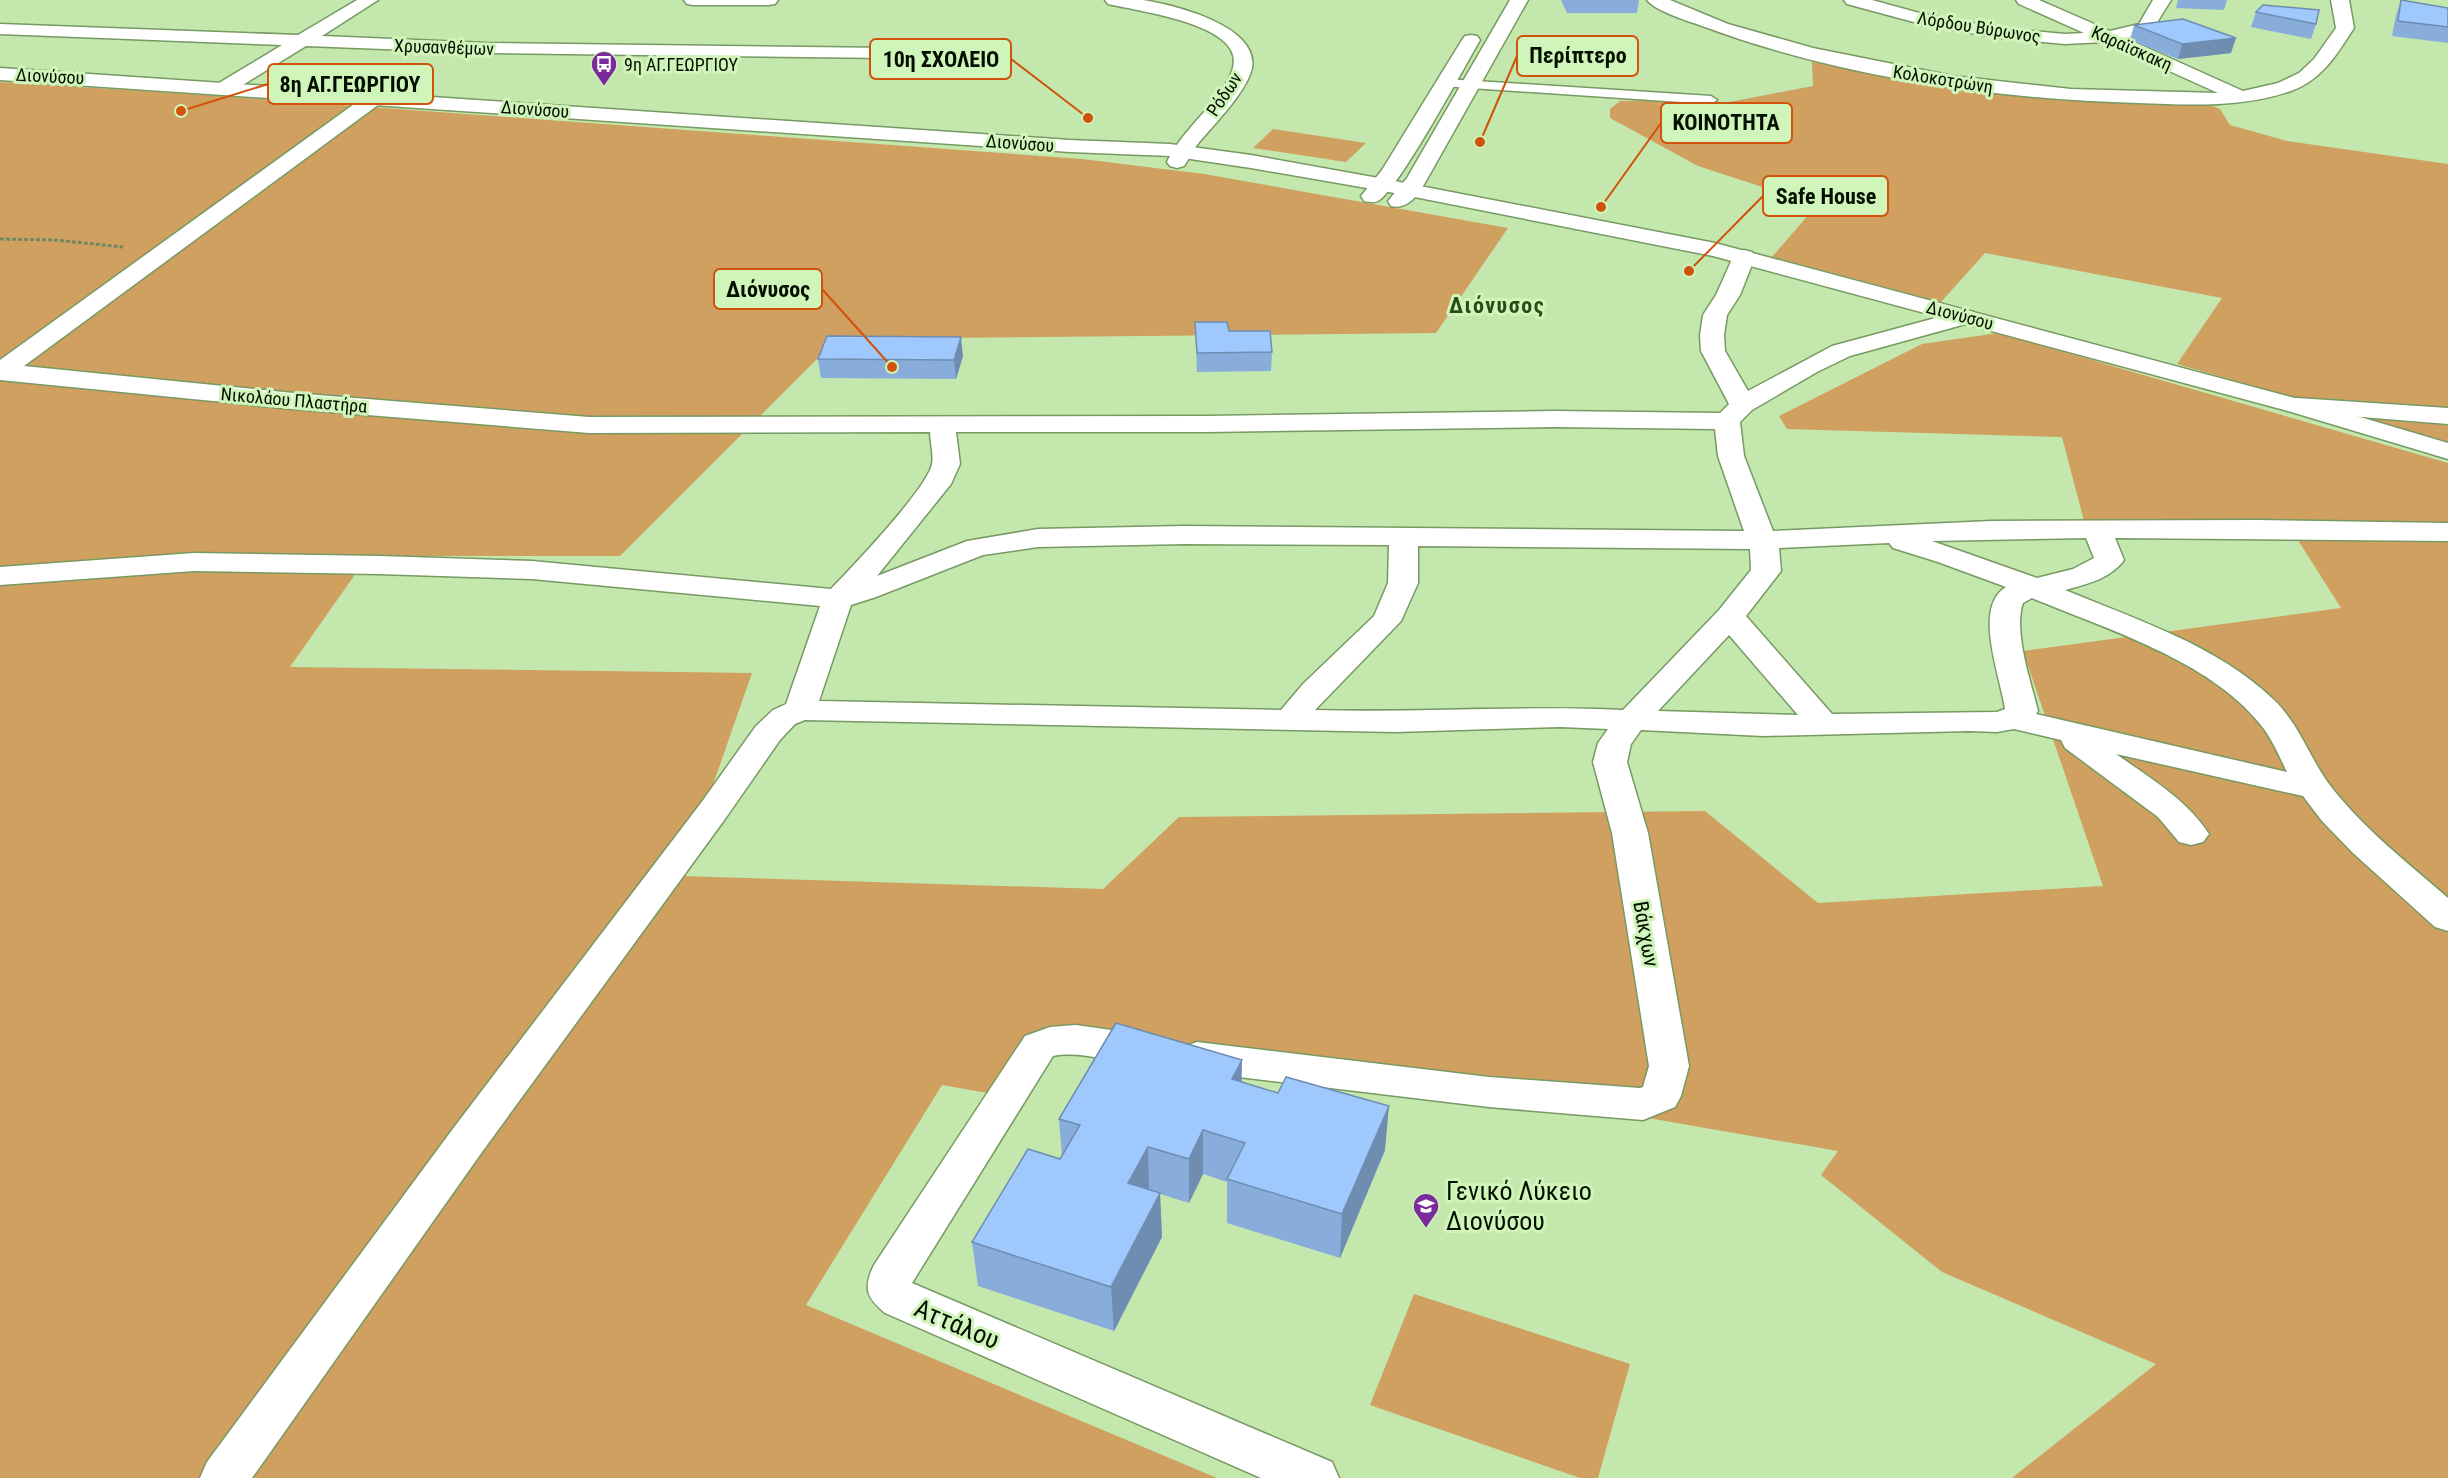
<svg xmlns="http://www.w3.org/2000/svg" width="2448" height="1478" font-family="'Roboto Condensed',sans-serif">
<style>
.green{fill:#cfa060}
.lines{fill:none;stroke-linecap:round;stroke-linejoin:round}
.service-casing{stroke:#779962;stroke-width:3}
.minor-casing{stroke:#779962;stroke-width:3}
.tertiary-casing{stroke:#779962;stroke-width:3}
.secondary-casing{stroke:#779962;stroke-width:3}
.path{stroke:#708962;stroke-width:3;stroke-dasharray:4 2;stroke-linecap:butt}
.service{fill:#fff;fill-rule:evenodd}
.minor{fill:#fff;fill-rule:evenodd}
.tertiary{fill:#fff;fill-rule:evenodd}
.secondary{fill:#fff;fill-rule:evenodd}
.wall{fill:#89adda}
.shaded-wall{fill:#6f8db1}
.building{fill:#9fc9fd;stroke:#6f8db1;stroke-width:1.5}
.labels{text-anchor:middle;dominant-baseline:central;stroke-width:6;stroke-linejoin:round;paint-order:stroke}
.far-street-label{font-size:18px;fill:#040f00;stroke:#d0f5ba}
.far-poi-label{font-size:18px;fill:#040f00;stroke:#d0f5ba;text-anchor:start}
.street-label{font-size:21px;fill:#040f00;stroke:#d0f5ba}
.far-district-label{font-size:22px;font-weight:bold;letter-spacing:1.5px;fill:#2d4a16;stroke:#d0f5ba}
.near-poi-label{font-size:26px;fill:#040f00;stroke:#d0f5ba;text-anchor:start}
.near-street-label{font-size:26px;fill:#040f00;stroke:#d0f5ba}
.leader{fill:none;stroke:#d1520b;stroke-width:2}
.callout-dot{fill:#d1520b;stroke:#d0f5ba;stroke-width:2}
.callout{fill:#d0f5ba;stroke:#d1520b;stroke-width:2}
.callout-label{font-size:22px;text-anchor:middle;font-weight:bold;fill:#040f00}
</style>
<rect width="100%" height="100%" fill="#c3e7ad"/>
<path class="green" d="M1812 62 1906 81 2058 100 2210 105 2220 109 2230 125 2287 141 2448 164V443L2177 364 2222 298 1985 253 1941 302 1772 257 1817 205 1698 166 1610 118V109L1620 101 1666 100 1719 104 1813 86Z
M0 82 206 95 1082 159 1204 174 1508 228 1436 333 837 339 620 556H368L290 667 752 673 681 876 1103 889 1179 817 1705 811 1818 903 2103 886 2023 651 2341 608 2296 537 2084 521 2062 437 1787 429 1779 416 1922 344 1998 333 2448 463V1478H2012L2156 1364 1942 1272 1821 1175 1838 1151 1585 1107 1054 1047 1022 1099 942 1085 806 1305 1217 1478H0Z
M1273 129 1366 143 1346 162 1253 148Z
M1414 1294 1630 1364 1598 1478H1580L1370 1405Z"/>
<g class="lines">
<g class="service-casing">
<path id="service" d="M1445 79 1711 96 1717 100 1711 104 1441 86V80Z"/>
</g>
<g class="minor-casing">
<path id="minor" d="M357 0H378L322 36 487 43 888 48 894 49 897 53 894 57 888 58 487 53 306 46 233 91H219L217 87 219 83 282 45 0 34V24L298 35Z
M684 0H778L775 4 769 5H693L687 4Z
M1105 0C1118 0 1131 0 1143 0 1173 5 1259 25 1252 68 1247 93 1209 129 1193 150 1190 155 1188 161 1184 166L1177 168 1170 166 1167 162C1179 136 1203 116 1220 92 1228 81 1239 65 1231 50 1215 21 1138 11 1108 4Z
M1647 0H1670L1728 24 1813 48 1953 76 2071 89 2218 93 2105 42 2065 44 1999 38 1921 24 1847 4 1844 0H1872L1923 14 1999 28 2065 34 2084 33 2019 4 2016 0H2039L2110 31 2139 24 2153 0H2171L2151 32 2125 38 2243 91 2278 83 2299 73 2314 59 2336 28 2331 0H2349L2354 28C2337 54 2322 80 2291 91 2242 108 2189 105 2138 103 1994 99 1840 77 1705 27 1691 22 1655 11 1647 0Z
M375 92 382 94 385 98 382 102 24 366 293 393 589 417 1207 416 1554 411 1720 413 1729 404 1701 351 1700 335 1703 315 1716 295 1733 257 1736 252 1744 250 1752 252 1755 257 1740 295 1727 315 1724 335 1725 351 1748 391 1832 346 1965 310 1973 312 1977 317 1973 322 1850 356 1817 372 1752 410 1740 422 1744 456 1773 531 1991 521 2257 520 2448 523V541L2115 538 2124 560C2110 579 2087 584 2065 590 2137 620 2217 645 2274 700 2300 725 2310 760 2332 788 2365 830 2408 863 2448 898V931L2435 927 2353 853 2322 821 2303 796 2116 754C2150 778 2186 799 2209 834L2203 842 2191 845 2179 842 2158 817 2065 748 2061 740 2014 729 1997 732 1969 731 1763 736 1641 730 1631 744 1627 762 1648 833 1689 1066 1681 1096 1675 1107 1643 1120 1489 1107 1197 1072 1183 1067 1177 1057 1183 1047 1197 1042 1489 1077 1640 1088 1643 1087 1649 1066 1612 833 1593 762 1598 743 1608 729 1560 727 1395 732 805 720 795 724 780 740 725 819 482 1152 252 1478H200L207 1462 452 1130 701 803 756 726 773 710 786 704 820 606 532 579 379 574 194 571 0 585V567L194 553 379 556 532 561 831 589C851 568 927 489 932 464 934 455 930 442 930 432L589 433 293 409 0 380V360L368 94ZM1554 427 1715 429 1718 456 1744 531 1184 526 1038 529 967 541 877 576 951 484 960 464 956 432H1207ZM2086 538 2094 558 2073 569 2037 578 1932 541ZM1889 543 1893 548 1938 562 2006 587C1972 607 2001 678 2005 709L1997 712 1832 714 1746 616 1781 571 1779 548ZM1184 544 1389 545 1388 583 1374 616 1303 684 1281 710 819 701 851 605 876 597 983 555 1038 547ZM1418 546 1750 549 1751 570 1719 610 1623 710C1521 705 1418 713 1315 710L1401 621 1418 583ZM2032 598C2106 629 2209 660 2260 724 2272 738 2279 756 2287 772L2036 714 2038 711C2031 682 2013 631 2023 603ZM1729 635 1798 715 1658 711Z
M2297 398 2448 408V424L2288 411 2284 406 2288 401Z
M1076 1025 1146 1035 1160 1040 1166 1050 1160 1060C1126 1071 1089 1049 1053 1056L912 1283 1332 1462 1339 1478H1261L885 1313C866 1297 863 1288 874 1265L1025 1036 1050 1027Z"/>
</g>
<g class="tertiary-casing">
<path id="tertiary" d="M1510 0H1528L1426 181C1418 194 1409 210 1391 206L1388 201 1407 178Z
M1471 35 1477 36 1480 40C1465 66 1397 192 1378 201 1374 203 1369 202 1364 201L1361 196 1382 170 1462 40 1465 36Z"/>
</g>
<g class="secondary-casing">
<path id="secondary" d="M0 68 1070 140 1170 144 1251 155 1384 179 1715 243 2306 401 2448 443V459L2288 411 1713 256 1384 191 1251 168 1170 156 1070 152 0 80Z"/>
</g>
<path class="path" d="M0 239 55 240 123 247"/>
<use href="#service" class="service"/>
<use href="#minor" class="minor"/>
<use href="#tertiary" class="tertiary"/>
<use href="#secondary" class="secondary"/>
</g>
<path class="wall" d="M1561 0H1639L1637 13H1567Z
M2178 0H2227L2224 10 2176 8Z
M2401 0 2448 8V43L2392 36 2396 15Z
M2256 12 2316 24 2311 39 2251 27Z
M2134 25 2231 53 2178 59 2130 40Z
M1195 322 1229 331 1272 352 1271 371 1197 372Z
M963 356 956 379 821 378 818 359Z
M1242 1060 1241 1082 1385 1150 1340 1258 1227 1223V1182L1203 1174 1189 1203 1160 1194 1162 1237 1114 1331 978 1286 972 1242 1060 1159 1062 1156 1059 1119Z"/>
<path class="shaded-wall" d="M2236 38 2231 53 2178 59 2182 44Z
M961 337 963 356 956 379 954 360Z
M1242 1060 1241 1103 1232 1079Z
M1389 1106 1385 1150 1340 1258 1342 1214Z
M1203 1130V1174L1189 1203V1159Z
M1148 1147 1149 1191 1128 1183Z
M1160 1193 1162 1237 1114 1331 1111 1287Z"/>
<path class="building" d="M2401 0 2448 8V27L2398 21Z
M2263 5 2319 10 2316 24 2256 12Z
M2183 19 2236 38 2182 44 2134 25Z
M1195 322H1227L1229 331H1270L1272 352 1197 353Z
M827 336 961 337 954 360 818 359Z
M1116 1023 1242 1060 1232 1079 1278 1093 1286 1077 1389 1106 1342 1214 1227 1179 1245 1143 1203 1130 1189 1159 1148 1147 1128 1183 1160 1193 1111 1287 972 1242 1028 1149 1060 1159 1080 1125 1059 1119Z"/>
<defs>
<g id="bus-pin" transform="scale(1.35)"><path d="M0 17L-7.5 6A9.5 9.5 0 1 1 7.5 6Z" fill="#7a2a9b" stroke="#d0f5ba"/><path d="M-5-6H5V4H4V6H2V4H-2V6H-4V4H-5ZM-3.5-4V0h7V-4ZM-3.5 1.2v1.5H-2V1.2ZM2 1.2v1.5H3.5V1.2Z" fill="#fff"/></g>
<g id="school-pin" transform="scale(1.35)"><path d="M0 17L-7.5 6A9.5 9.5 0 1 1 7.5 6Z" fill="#7a2a9b" stroke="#d0f5ba"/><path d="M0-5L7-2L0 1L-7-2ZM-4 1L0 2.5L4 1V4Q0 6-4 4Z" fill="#fff"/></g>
</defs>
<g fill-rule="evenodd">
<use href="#bus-pin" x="604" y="64"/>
<use href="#school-pin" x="1426" y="1206"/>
</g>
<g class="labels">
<g class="far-street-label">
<text transform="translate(1979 27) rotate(9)">Λόρδου Βύρωνος</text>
<text transform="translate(444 47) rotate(2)">Χρυσανθέμων</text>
<text transform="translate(2132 48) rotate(24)">Καραϊσκακη</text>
<text transform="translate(50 76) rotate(3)">Διονύσου</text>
<text transform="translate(1943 79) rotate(9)">Κολοκοτρώνη</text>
<text transform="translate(1224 94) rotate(-56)">Ρόδων</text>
<text transform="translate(535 109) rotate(4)">Διονύσου</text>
<text transform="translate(1020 143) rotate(4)">Διονύσου</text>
<text transform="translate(1960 315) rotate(15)">Διονύσου</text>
<text transform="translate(294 400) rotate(5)">Νικολάου Πλαστήρα</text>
</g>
<g class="far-poi-label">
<text x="624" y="64">9η ΑΓ.ΓΕΩΡΓΙΟΥ</text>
</g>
<g class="street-label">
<text transform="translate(1646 934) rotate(80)">Βάκχων</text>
</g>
<g class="far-district-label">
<text x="1497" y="305">Διόνυσος</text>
</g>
<g class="near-poi-label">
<text x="1446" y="1191">Γενικό Λύκειο<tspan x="1446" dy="30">Διονύσου</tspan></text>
</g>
<g class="near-street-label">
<text transform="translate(957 1324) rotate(23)">Αττάλου</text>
</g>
</g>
<path class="leader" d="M1480 142L1517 56M1088 118L1011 59M181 111L268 84M1601 207L1661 123M1689 271L1763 196M892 367L822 289"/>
<g class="callout-dot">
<circle cx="1480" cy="142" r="6"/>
<circle cx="1088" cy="118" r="6"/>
<circle cx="181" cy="111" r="6"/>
<circle cx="1601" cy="207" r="6"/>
<circle cx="1689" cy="271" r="6"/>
<circle cx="892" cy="367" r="6"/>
</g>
<g class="callout">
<rect x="1517" y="36" width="121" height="40" rx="6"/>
<rect x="870" y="39" width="141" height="40" rx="6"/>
<rect x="268" y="64" width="165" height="40" rx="6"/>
<rect x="1661" y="103" width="131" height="40" rx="6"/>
<rect x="1763" y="176" width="125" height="40" rx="6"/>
<rect x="714" y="269" width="108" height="40" rx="6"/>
</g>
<g class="callout-label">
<text x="1578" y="63">Περίπτερο</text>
<text x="941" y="67">10η ΣΧΟΛΕΙΟ</text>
<text x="350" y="92">8η ΑΓ.ΓΕΩΡΓΙΟΥ</text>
<text x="1726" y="130">ΚΟΙΝΟΤΗΤΑ</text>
<text x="1826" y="204">Safe House</text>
<text x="768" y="297">Διόνυσος</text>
</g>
</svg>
